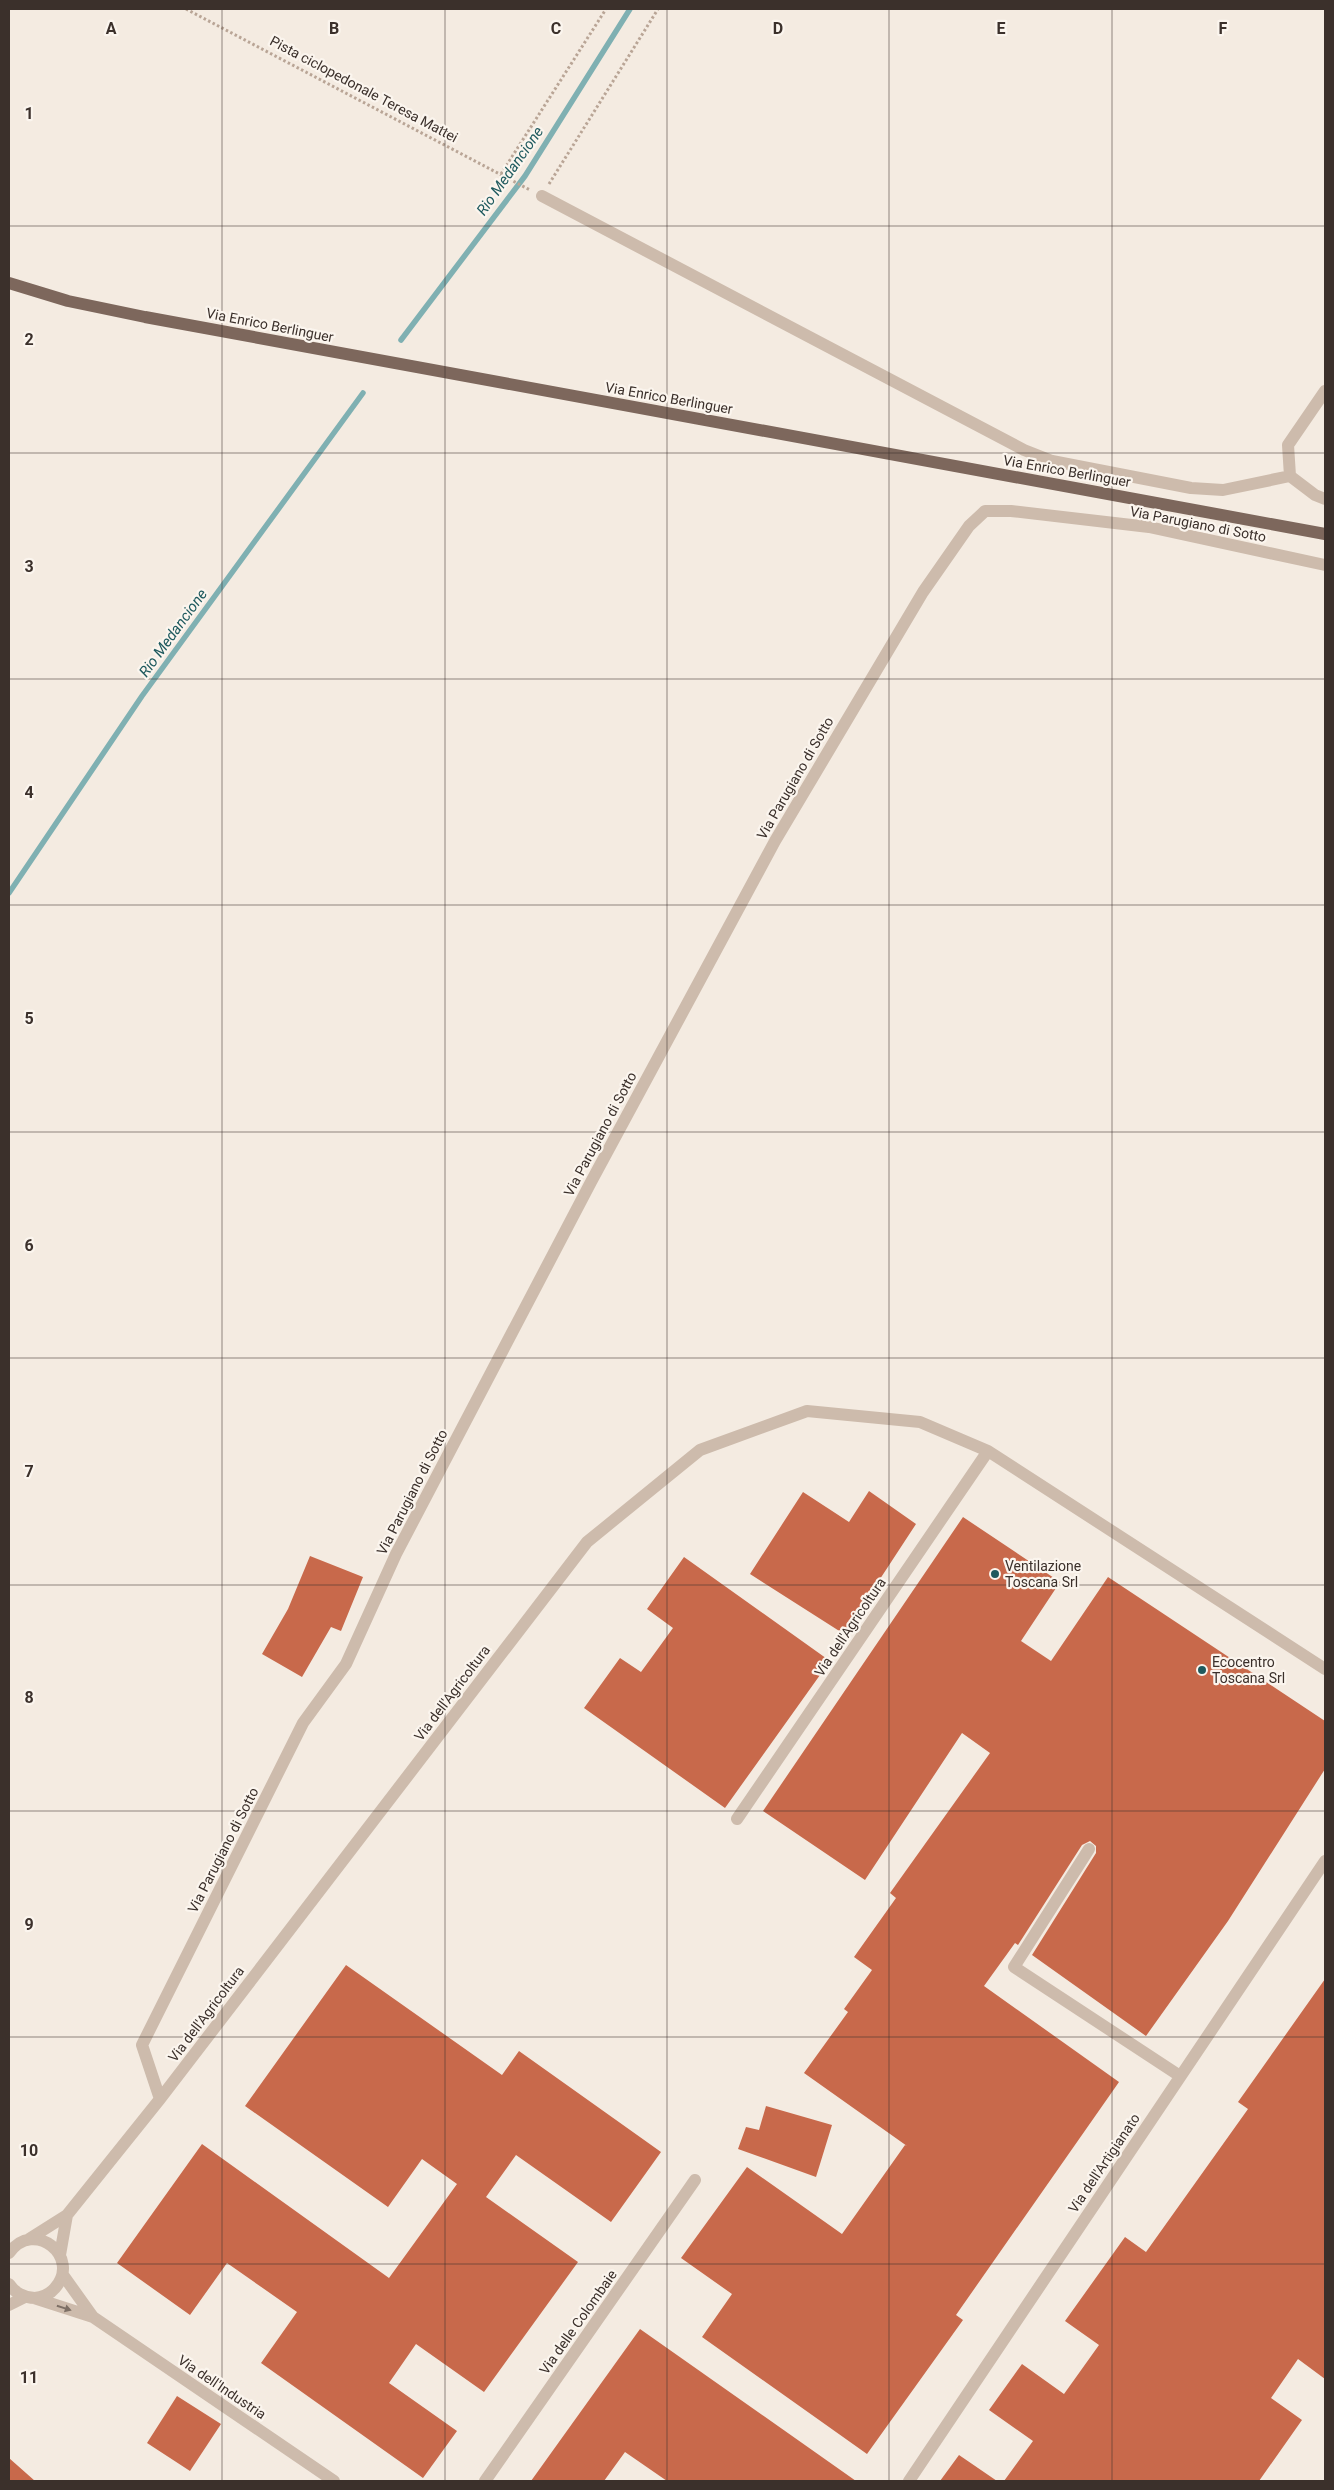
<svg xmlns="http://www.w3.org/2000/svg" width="1334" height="2490" font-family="Roboto,sans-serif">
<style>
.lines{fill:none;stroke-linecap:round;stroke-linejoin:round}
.stream{stroke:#7fb0b2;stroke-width:5.5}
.building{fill:#c8694b}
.path{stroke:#b9a596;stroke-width:3;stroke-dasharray:2.5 2.5;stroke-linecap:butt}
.minor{stroke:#cdbbac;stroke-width:12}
.major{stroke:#7d675c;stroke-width:12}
.oneway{fill:#7d6f65}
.grid{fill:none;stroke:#3b302b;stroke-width:1;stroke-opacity:0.55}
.poi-dot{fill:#1f5a5e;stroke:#fbf5ee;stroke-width:2}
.labels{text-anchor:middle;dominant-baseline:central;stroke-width:4.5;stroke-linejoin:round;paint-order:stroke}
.street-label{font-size:14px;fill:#3b302b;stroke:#fbf5ee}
.poi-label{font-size:14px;fill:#3b302b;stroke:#fbf5ee;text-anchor:start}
.water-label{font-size:15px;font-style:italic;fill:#1f5a5e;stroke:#fbf5ee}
.grid-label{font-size:16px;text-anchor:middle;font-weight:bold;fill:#3b302b;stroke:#fbf5ee;stroke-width:4.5;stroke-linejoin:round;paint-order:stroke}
</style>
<rect width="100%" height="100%" fill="#f4ebe1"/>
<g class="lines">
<path class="stream" d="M401 340 525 176 630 9
M9 893 142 696 363 393"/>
</g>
<path class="building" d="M869 1491 916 1524 844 1634 750 1574 803 1492 849 1522Z
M963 1517 1060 1582 1021 1641 1051 1661 1108 1577 1325 1721V1769L1228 1921 1146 2036 1032 1955 1096 1853V1846L1090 1841 1082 1845 1018 1945 1015 1943 984 1986 1119 2082 956 2315 963 2320 867 2454 702 2337 732 2294 681 2258 747 2167 842 2234 905 2145 907 2146 804 2073 848 2012 844 2009 872 1970 854 1957 896 1898 890 1893 990 1753 962 1733 865 1880 763 1811Z
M310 1556 363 1577 341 1631 331 1627 302 1677 262 1654 288 1609Z
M684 1557 830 1661 725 1808 584 1708 620 1658 641 1672 673 1628 647 1609Z
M346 1965 502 2075 519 2051 661 2152 611 2222 516 2155 486 2197 578 2262 484 2392 416 2344 389 2383 457 2431 423 2478 261 2363 297 2312 227 2263 190 2315 117 2263 202 2144 389 2278 457 2184 422 2159 388 2207 245 2106Z
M1325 1979V2379L1298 2359 1271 2398 1302 2420 1259 2481H1004L1033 2441 989 2410 1022 2364 1064 2394 1099 2345 1065 2321 1125 2237 1146 2252 1248 2109 1238 2102Z
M766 2106 832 2125 816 2177 738 2149 746 2127 759 2130Z
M640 2329 856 2481H667L625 2452 604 2481H531Z
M177 2396 221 2424 190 2471 147 2443Z
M959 2455 997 2481H940Z
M9 2458 35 2481H9Z"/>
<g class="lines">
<path class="path" d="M186 9 530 190
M501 174 606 9
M549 184 658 9"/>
<path class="minor" d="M542 196 1024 450 1052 461 1191 488 1223 490 1290 476
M1325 391 1288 445 1290 476 1315 495 1325 499
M737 1819 988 1451
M1089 1849 1014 1967 1180 2076
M160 2099 142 2045 303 1723 346 1664 396 1554 591 1182 775 841 923 592 969 526 985 511H1011L1149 527 1325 565
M29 2239 67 2215 160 2099 587 1542 700 1450 807 1411 920 1422 988 1451 1325 1669
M9 2253C34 2218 82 2257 55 2288 50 2294 43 2297 35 2298 24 2298 14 2292 9 2284
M60 2255 67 2215
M63 2275 93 2317 334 2481
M34 2298 93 2317
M9 2305 25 2297
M485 2481 695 2180
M909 2481 1325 1861"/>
<path class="major" d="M9 283 68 301 145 317 1325 534"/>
</g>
<defs><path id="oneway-solid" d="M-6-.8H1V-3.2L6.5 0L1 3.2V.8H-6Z" transform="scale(1.25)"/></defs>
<use class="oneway" href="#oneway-solid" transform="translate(64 2308) rotate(18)"/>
<path class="grid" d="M222 9V2481M445 9V2481M667 9V2481M889 9V2481M1112 9V2481M9 226H1325M9 453H1325M9 679H1325M9 905H1325M9 1132H1325M9 1358H1325M9 1585H1325M9 1811H1325M9 2037H1325M9 2264H1325"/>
<g class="poi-dot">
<circle cx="995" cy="1574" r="5"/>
<circle cx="1202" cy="1670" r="5"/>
</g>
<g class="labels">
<g class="street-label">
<text transform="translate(364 89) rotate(28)">Pista ciclopedonale Teresa Mattei</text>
<text transform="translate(270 325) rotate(11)">Via Enrico Berlinguer</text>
<text transform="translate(669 398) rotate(10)">Via Enrico Berlinguer</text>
<text transform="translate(1067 471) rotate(10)">Via Enrico Berlinguer</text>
<text transform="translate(1198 524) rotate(11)">Via Parugiano di Sotto</text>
<text transform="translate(795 778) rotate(-60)">Via Parugiano di Sotto</text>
<text transform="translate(600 1134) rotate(-62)">Via Parugiano di Sotto</text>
<text transform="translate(412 1492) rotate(-63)">Via Parugiano di Sotto</text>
<text transform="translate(850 1627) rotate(-56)">Via dell'Agricoltura</text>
<text transform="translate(452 1693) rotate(-53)">Via dell'Agricoltura</text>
<text transform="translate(223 1850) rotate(-63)">Via Parugiano di Sotto</text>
<text transform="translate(206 2014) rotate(-53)">Via dell'Agricoltura</text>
<text transform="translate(1104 2163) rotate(-56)">Via dell'Artigianato</text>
<text transform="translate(578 2322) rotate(-55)">Via delle Colombaie</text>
<text transform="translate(222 2387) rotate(34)">Via dell'Industria</text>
</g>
<g class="poi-label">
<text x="1005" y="1566">Ventilazione<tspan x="1005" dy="16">Toscana Srl</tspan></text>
<text x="1212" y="1662">Ecocentro<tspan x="1212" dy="16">Toscana Srl</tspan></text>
</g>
<g class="water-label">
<text transform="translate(510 171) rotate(-55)">Rio Medancione</text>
<text transform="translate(173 633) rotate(-54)">Rio Medancione</text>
</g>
</g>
<g class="grid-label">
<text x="111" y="34">A</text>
<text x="334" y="34">B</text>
<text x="556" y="34">C</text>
<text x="778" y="34">D</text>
<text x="1001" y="34">E</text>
<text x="1223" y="34">F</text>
<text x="29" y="119">1</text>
<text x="29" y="345">2</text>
<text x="29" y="572">3</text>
<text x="29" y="798">4</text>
<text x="29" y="1024">5</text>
<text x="29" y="1251">6</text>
<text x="29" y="1477">7</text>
<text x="29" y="1703">8</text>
<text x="29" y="1930">9</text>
<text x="29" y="2156">10</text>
<text x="29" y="2383">11</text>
</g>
<rect width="1334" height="2490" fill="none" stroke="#3b302b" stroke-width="20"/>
</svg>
